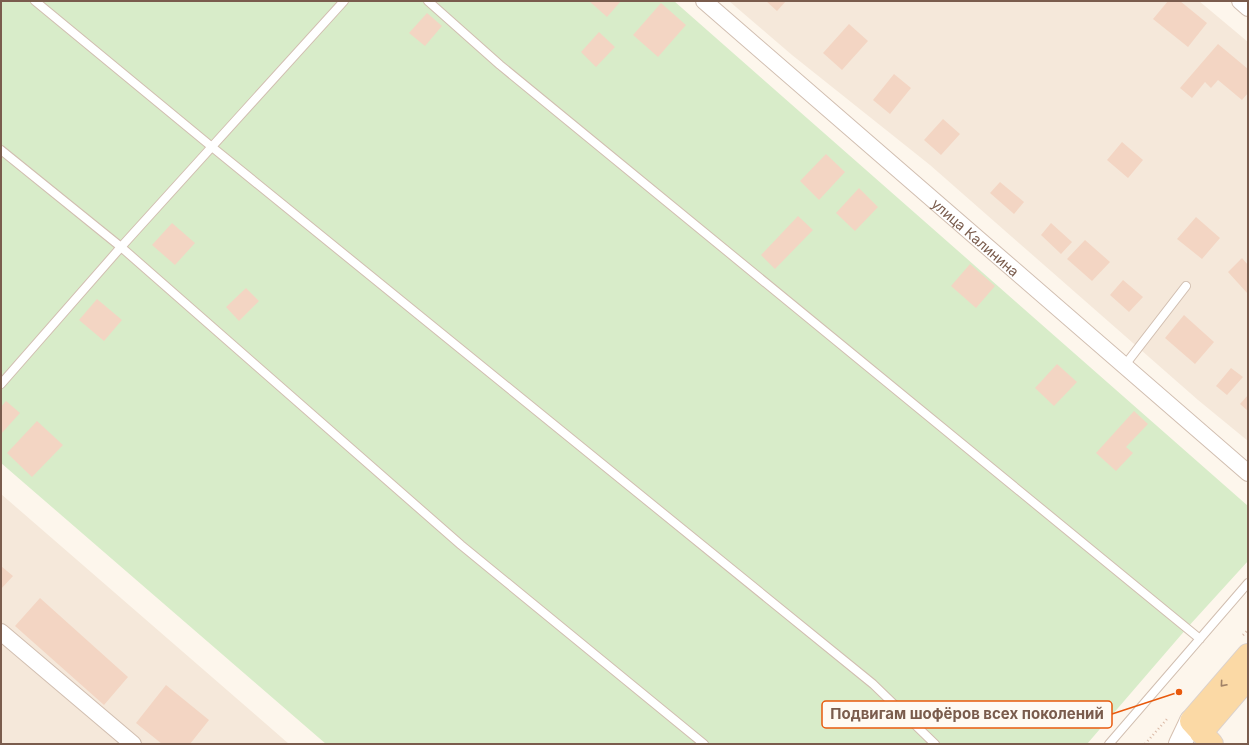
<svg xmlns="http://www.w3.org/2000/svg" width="1249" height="745" font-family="Inter,sans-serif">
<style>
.residential{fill:#f5e8da}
.green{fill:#d8ecc9}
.building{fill:#f3d5c3}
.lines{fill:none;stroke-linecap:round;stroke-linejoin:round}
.service-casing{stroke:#d1beb0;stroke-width:10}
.minor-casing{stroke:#d1beb0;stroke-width:18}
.secondary-casing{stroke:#d6c0b0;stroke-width:24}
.primary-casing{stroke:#dad1cd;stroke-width:24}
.path{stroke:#d9b8a5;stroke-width:2.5;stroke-dasharray:1 3;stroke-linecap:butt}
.service{stroke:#fff;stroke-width:8}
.minor{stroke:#fff;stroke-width:16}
.secondary{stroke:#fff;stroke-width:22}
.primary{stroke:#fbd9a5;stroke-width:22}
.oneway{stroke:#a18267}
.labels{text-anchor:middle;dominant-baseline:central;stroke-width:3;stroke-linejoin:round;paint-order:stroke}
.street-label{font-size:14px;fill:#7a5c4d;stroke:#fffaf3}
.leader{fill:none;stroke:#e8590c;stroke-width:1.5}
.callout-dot{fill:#e8590c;stroke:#fffaf3;stroke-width:1.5}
.callout{fill:#fffaf3;stroke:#e8590c;stroke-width:1.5}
.callout-label{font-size:15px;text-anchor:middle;font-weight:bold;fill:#7a5c4d}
</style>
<rect width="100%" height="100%" fill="#fdf6ec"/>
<path class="residential" d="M729 1H1199L1248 42V441L1198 400 930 165 792 55Z
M1 494 289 744H1Z"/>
<path class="green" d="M1 1H674L1248 506V561L1187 628 1087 744H326L1 463Z"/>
<path class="building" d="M589 1H621L607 17Z
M766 1H786L777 11Z
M1168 1H1180L1207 23 1188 47 1153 19Z
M661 3 686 25 658 57 633 35Z
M427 13 442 26 425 46 409 33Z
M849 24 868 41 842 70 823 53Z
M599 32 615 47 596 67 581 52Z
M1218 44 1248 69V93L1242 100 1218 80 1211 88 1205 82 1192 98 1180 88Z
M894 74 911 88 890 114 873 100Z
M943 119 960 134 941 155 924 140Z
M1122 142 1143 160 1128 178 1107 160Z
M826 154 845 172 819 200 800 181Z
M1000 182 1024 202 1014 214 990 193Z
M859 188 878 207 855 231 836 213Z
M798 216 813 230 775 269 761 255Z
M1196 217 1220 238 1202 259 1177 239Z
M172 223 195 243 175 265 152 245Z
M1051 223 1072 242 1061 254 1041 235Z
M1085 240 1110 262 1092 281 1067 259Z
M1242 258 1248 265V294L1228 272Z
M970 264 995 286 976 308 951 286Z
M1123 280 1143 297 1129 312 1110 295Z
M246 288 259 301 239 321 226 307Z
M97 299 122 320 104 341 79 320Z
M1184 315 1214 342 1195 364 1165 338Z
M1057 364 1077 382 1054 406 1035 388Z
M1231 368 1243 377 1227 395 1216 386Z
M1248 395V411L1240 404Z
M6 401 20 413 1 434V407Z
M1134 411 1148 424 1126 447 1133 453 1116 471 1096 453Z
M37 421 63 445 32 477 7 453Z
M1 566 13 576 1 589Z
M40 598 128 677 104 705 15 626Z
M166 685 209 720 190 744H162L136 723Z"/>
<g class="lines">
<g class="service-casing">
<path id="service" d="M35 1 212 147 873 684 935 744
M428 1 500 65 1200 639
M1 150 121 247 461 545 704 744
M1125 365 1186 286
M1 384 121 247 344 1
M1109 744 1248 583"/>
</g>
<g class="minor-casing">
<g id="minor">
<path id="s1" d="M704 1 1248 473"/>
<path d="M1240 1 1248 8"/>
<path d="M1 632 133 744"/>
</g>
</g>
<g class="secondary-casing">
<path id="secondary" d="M1180 744 1191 721"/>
</g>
<g class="primary-casing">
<path id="primary" d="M1201 733 1248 678
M1212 744 1191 721 1248 655"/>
</g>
<path class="path" d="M1243 635 1248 630
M1145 744 1167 719"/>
<use href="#service" class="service"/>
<use href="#minor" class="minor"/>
<use href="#secondary" class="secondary"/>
<use href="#primary" class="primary"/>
</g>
<defs><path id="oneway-chevron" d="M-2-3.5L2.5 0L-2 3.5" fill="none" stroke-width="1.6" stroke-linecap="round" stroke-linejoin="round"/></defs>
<use class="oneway" href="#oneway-chevron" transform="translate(1223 684) rotate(131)"/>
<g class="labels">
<g class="street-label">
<text stroke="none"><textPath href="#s1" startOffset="360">улица Калинина</textPath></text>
</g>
</g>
<path class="leader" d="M1179 692L1112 714"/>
<circle class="callout-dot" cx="1179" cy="692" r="4"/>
<rect class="callout" x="822" y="701" width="290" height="27" rx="4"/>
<g class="callout-label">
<text x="967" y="719">Подвигам шофёров всех поколений</text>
</g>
<rect width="1249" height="745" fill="none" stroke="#7a5c4d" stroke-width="4"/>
</svg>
